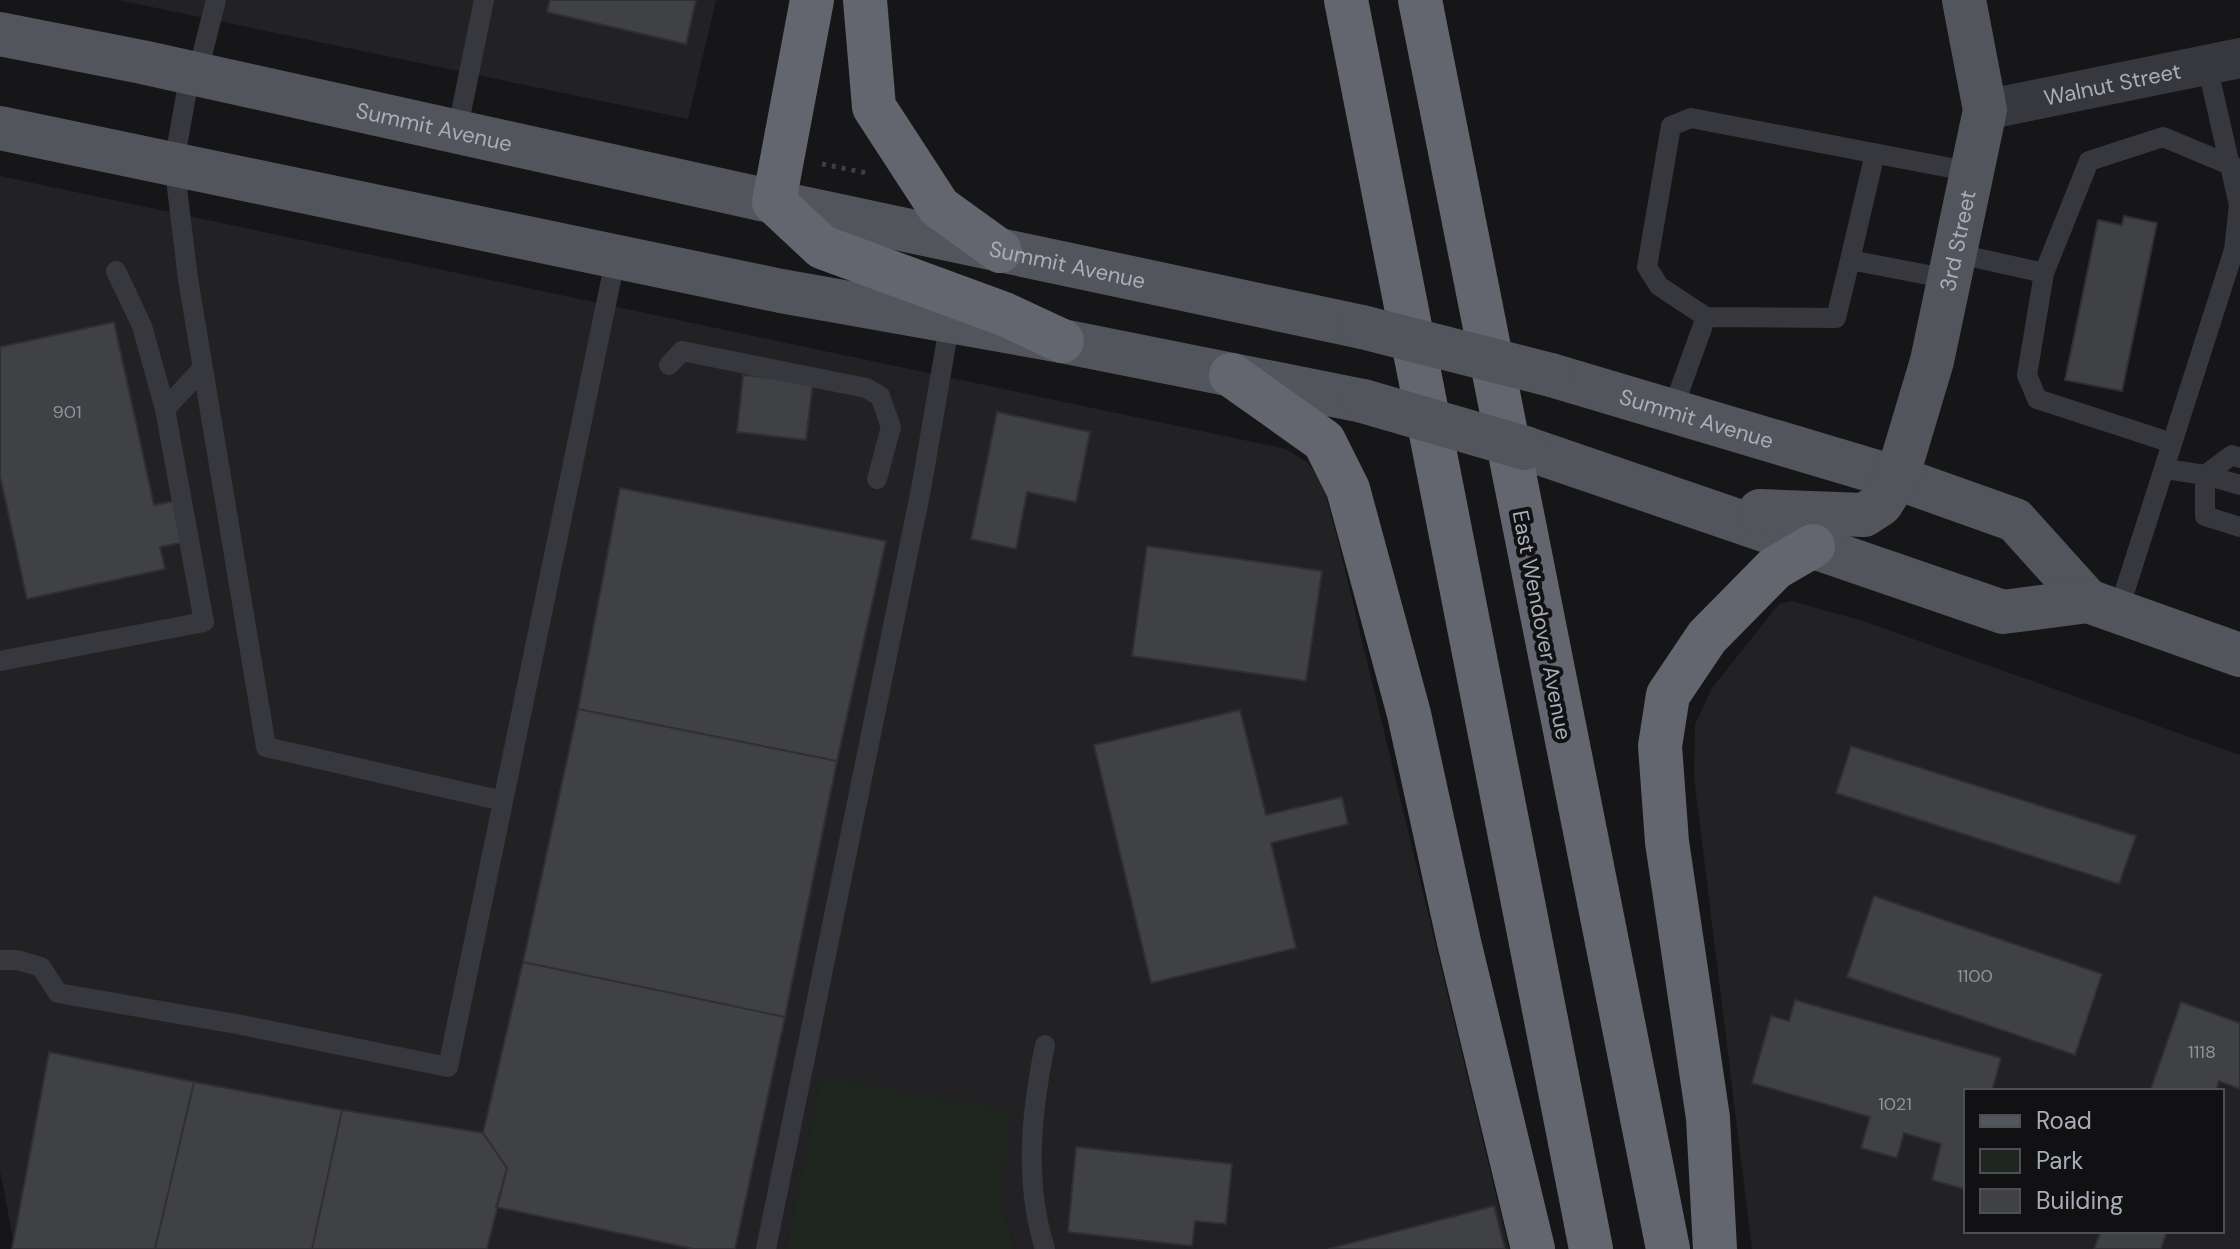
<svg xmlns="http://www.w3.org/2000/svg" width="2240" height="1249" font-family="'DM Sans',sans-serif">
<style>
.built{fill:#222225;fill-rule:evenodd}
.green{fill:#1e261f}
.building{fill:#404145;stroke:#303034;stroke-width:2}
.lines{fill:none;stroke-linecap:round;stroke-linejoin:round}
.path{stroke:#3d3f44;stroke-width:5;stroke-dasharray:4 6;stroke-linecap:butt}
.lane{stroke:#37383d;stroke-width:20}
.street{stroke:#37383d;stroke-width:40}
.primary{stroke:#53555c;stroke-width:44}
.highway{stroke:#63666e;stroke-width:44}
.primary-bridge{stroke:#53555c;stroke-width:44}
.labels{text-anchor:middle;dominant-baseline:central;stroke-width:8;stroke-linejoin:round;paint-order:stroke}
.number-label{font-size:18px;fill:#8e929b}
.street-label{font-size:22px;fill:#a8adb8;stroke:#111113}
</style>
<rect width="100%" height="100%" fill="#161618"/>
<path class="built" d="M118 0H716L688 119Z
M0 176 1286 449 1308 463 1323 484 1341 553 1509 1249H1015L1001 1201 1010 1111 821 1078 786 1249H15L0 1171Z
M1791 601 1860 620 2240 755V1249H1752L1694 777 1695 724 1712 688 1779 604ZM1966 1091H2222V1231H1966Z"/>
<path class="green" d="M821 1077 1011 1111 1001 1201 1015 1249H786Z"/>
<path class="building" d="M550 0H696L686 44 547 12Z
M2124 216 2157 223 2122 391 2065 380 2098 220 2122 225Z
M114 322 154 505 180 500 189 541 160 547 165 569 27 599 0 476V347Z
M743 375 813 382 806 440 737 432Z
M997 412 1090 432 1076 502 1027 492 1016 549 971 539Z
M620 488 886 541 837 761 578 709Z
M1147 546 1322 571 1306 681 1132 656Z
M578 709 837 761 785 1017 523 962Z
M1240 710 1266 815 1342 797 1348 824 1271 843 1296 948 1151 983 1094 745Z
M1851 746 2136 836 2119 884 1836 793Z
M1874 896 2102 974 2075 1055 1847 977Z
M523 962 785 1017 735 1249H694L496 1207 507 1168 483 1133Z
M1795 1000 2001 1058 1992 1091H1966L1964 1189 1932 1180 1941 1144 1904 1133 1897 1158 1861 1148 1870 1117 1752 1083 1771 1016 1789 1021Z
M2181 1002 2240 1023V1089L2219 1081 2216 1091H2150Z
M49 1052 194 1082 155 1249H12Z
M194 1082 342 1110 312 1249H155Z
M342 1110 483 1133 507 1168 487 1249H312Z
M1076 1147 1232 1164 1226 1224 1195 1221 1192 1246 1068 1232Z
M1494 1206 1505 1249H1328Z
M2101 1231H2167L2161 1249H2094Z"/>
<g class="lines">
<path class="path" d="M822 164 867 173"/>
<path class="lane" d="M190 73 174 163 188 279 266 747 503 801
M197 75 216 0
M457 132 484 0
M1954 253 2044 273
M1850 260 1875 153
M116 271 142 326 165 409
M1706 317 1659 286 1647 267 1671 126 1691 118 1972 172
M669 365 682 351 866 388 880 396 891 427 877 479
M1672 411 1706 317 1836 318 1850 260 1949 279
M2172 443 2037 399 2027 375 2044 273 2089 161 2163 137 2235 167
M2166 469 2205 475 2232 455 2240 458
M2240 485 2205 475V516L2240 527
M2118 612 2234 250 2239 205 2207 65
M0 661 204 622 165 409 203 368
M0 960H17L41 967 58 993 242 1025 448 1067 616 256
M1045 1045C1031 1113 1024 1182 1045 1249
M766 1249 921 489 950 321"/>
<path class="street" id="s1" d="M1985 110 2240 58"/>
<g class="primary">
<path id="s2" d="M0 34 142 62 774 202 1362 327"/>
<path d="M0 128 781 291 1062 341 1363 401"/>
<path id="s3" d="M1551 375 1897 478 2015 520 2088 601"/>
<path d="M1525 448 2003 612 2088 601 2240 655"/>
<path id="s4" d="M1760 511 1864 515 1881 504 1897 478 1932 361 1985 110 1964 0"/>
</g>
<path class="highway" d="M812 0 774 202 822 247 1004 314 1062 341
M865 0 874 107 939 207 1000 251
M1346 0 1591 1249
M1420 0 1668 1249
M1231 375 1324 441 1348 489 1409 714 1459 942 1533 1249
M1715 1249 1708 1118 1667 842 1660 746 1668 695 1707 637 1775 568 1813 546"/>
<path class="primary-bridge" d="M1362 327 1551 375
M1363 401 1525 448"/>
</g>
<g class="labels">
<g class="number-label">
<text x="67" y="412">901</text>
<text x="1975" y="976">1100</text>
<text x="2202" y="1052">1118</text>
<text x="1895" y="1104">1021</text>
</g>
<g class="street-label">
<text stroke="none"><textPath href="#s1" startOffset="130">Walnut Street</textPath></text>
<text stroke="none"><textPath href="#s2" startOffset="444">Summit Avenue</textPath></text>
<text stroke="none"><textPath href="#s4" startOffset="400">3rd Street</textPath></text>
<text stroke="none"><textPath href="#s2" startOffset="1092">Summit Avenue</textPath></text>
<text stroke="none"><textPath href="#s3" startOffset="152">Summit Avenue</textPath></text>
<text transform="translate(1542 625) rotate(79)">East Wendover Avenue</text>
</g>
</g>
<rect x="1964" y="1089" width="260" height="144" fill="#111113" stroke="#4d4f55" stroke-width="2"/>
<rect x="1980" y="1115" width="40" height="12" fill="#53555c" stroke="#4d4f55" stroke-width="2"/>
<text x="2036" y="1129" font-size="24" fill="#a8adb8">Road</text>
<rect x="1980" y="1149" width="40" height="24" fill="#1e261f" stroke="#4d4f55" stroke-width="2"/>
<text x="2036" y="1169" font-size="24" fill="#a8adb8">Park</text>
<rect x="1980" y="1189" width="40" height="24" fill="#404145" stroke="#4d4f55" stroke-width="2"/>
<text x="2036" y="1209" font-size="24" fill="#a8adb8">Building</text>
</svg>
